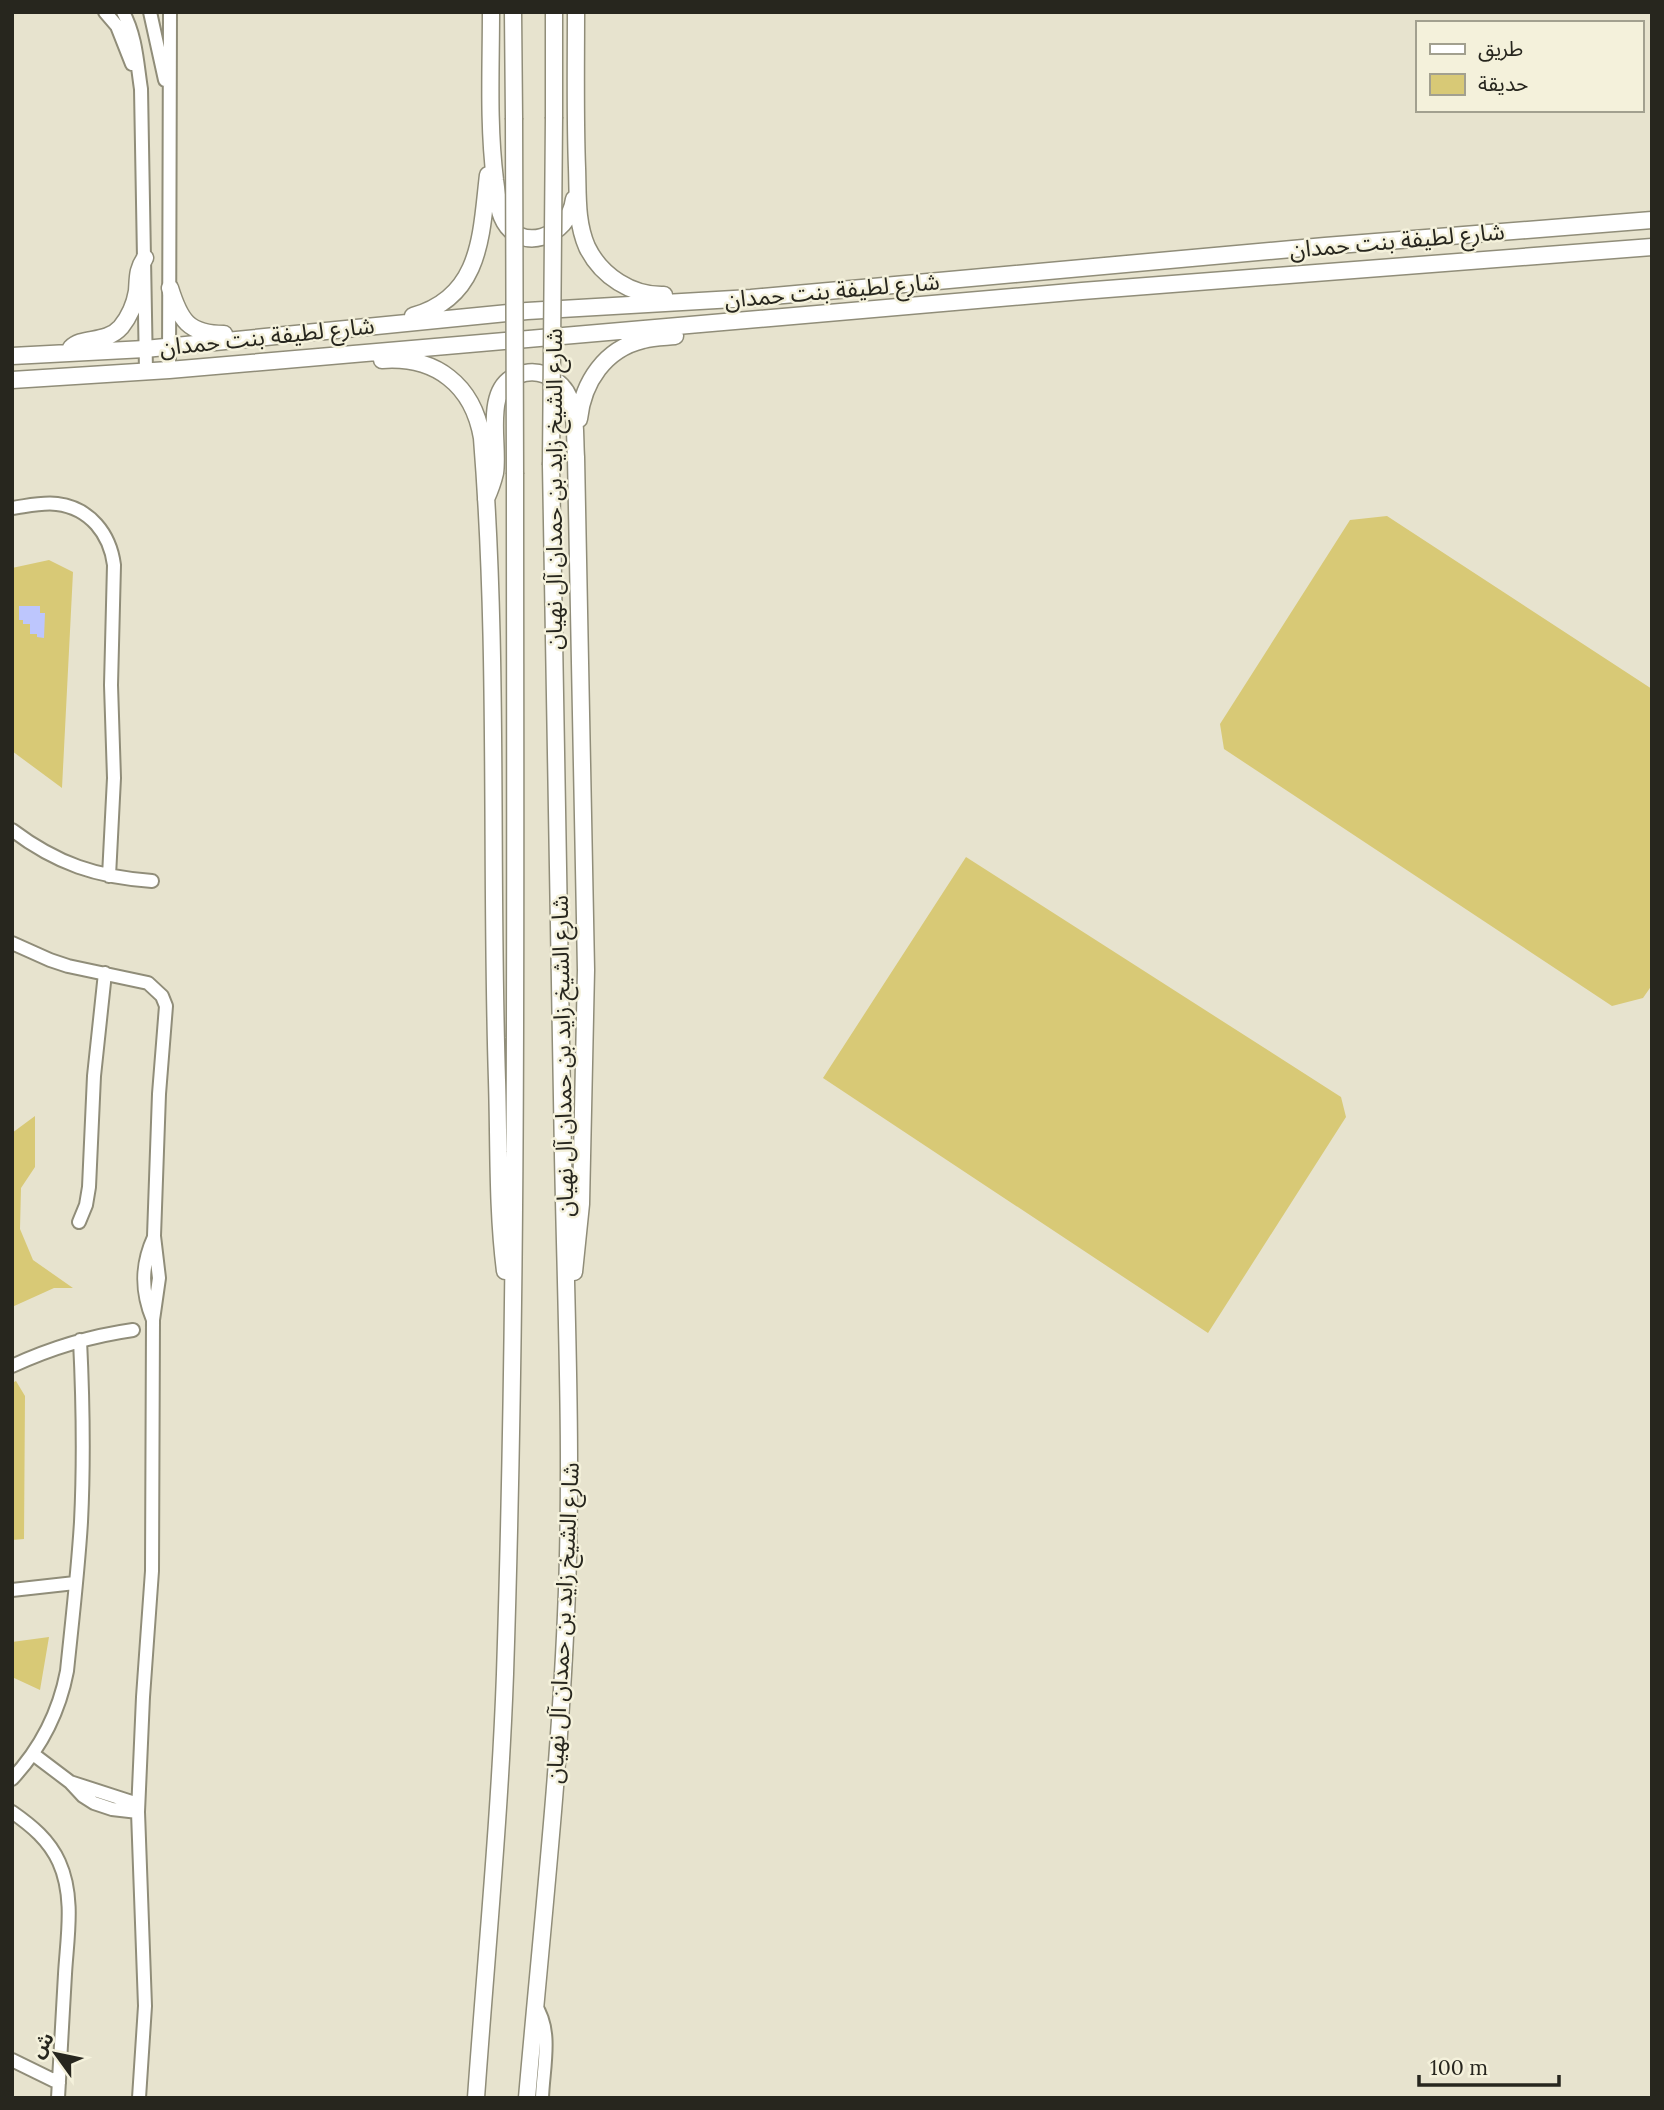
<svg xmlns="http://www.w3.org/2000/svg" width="1664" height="2110" font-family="Lora,'Noto Sans Arabic',serif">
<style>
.green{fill:#d8c976}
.water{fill:#bdc6fd}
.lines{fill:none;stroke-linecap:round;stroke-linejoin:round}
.minor-casing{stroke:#908d79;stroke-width:16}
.major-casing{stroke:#908d79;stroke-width:19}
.minor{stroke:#fff;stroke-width:12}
.major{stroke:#fff;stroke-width:16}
.major-bridge-casing{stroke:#908d79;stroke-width:19;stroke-linecap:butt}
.major-bridge{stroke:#fff;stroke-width:16}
.labels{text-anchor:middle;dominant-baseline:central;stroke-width:5;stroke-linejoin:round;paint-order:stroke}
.street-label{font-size:23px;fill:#27261e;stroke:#f4f1db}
</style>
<rect width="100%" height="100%" fill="#e7e3ce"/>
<path class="green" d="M1387 516 1652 689V985L1643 998 1612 1006 1224 749 1220 724 1350 520Z
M49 560 73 572 62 788 12 751V568Z
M966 857 1341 1097 1346 1117 1208 1333 823 1078Z
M35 1116V1167L21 1188 20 1229 33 1260 73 1288H54L12 1307V1133Z
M16 1381 25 1396 24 1539 12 1540V1383Z
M49 1637 40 1690 12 1677V1642Z"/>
<path class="water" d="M19 606H40V613H45L44 638 37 637V634H30V624H23V620H19Z"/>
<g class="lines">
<g class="minor-casing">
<path id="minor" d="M105 12 117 26 132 64
M123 12C136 36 137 63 141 89L146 371
M150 12 165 80
M169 370 170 12
M12 508C27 506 43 502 57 504 90 508 110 534 114 565L111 685 114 778 109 876
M12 830C57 864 97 877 152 881
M12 943 50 960 68 966 148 983 162 996 166 1006 159 1094 154 1236 159 1278 153 1320 152 1571 143 1697 138 1812 145 2006 139 2098
M79 1222 86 1205 89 1187 94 1076 105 973
M153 1320C141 1291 141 1265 154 1237
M12 1366C51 1348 90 1336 133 1330
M12 1590 75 1583
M33 1754 70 1782 83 1796 94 1803 112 1809 138 1812
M12 1779C41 1748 59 1713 67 1671 72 1622 78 1572 81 1522 84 1461 83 1401 80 1340
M70 1782 138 1804
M12 1812C32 1826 49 1840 59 1862 75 1897 67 1938 65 1974 63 2015 60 2057 58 2098
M535 2005C553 2031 543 2067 542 2098
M12 2060 59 2083"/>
</g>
<g class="major-casing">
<path id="major" d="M491 12C491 68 488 124 495 180 497 192 497 205 502 217 518 255 569 238 574 199
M513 12 514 118
M576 12C576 64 575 116 577 168 578 194 576 222 587 247 601 276 632 296 664 295
M554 117V12
M170 288C180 320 188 334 224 334
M413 316C482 297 481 234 488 175
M71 348C82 336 106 344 121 327 129 317 135 303 137 291 138 278 137 269 145 258
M12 356 145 349 527 311 751 298 1325 246 1652 220
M382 360C436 356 473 385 482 438 499 651 490 866 497 1080 499 1144 497 1208 505 1271
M12 380 169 370 1082 291 1652 247
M579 419C583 382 605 349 643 340 653 337 665 337 675 336
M486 499C490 490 493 482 495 473 500 441 480 382 525 373 536 371 547 374 556 381 579 397 574 432 576 457L586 970 581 1204 574 1272
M476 2098C486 1957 500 1815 505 1674 518 1274 515 874 515 474
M527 2098C541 1937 559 1776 566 1615 573 1461 566 1308 563 1155 559 925 555 695 551 465"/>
</g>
<use href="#minor" class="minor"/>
<use href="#major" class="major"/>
<g class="major-bridge-casing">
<path id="major-bridge" d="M514 118 515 474
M551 465 554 117"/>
</g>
<use href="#major-bridge" class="major-bridge"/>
</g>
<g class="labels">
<g class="street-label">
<text transform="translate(1397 240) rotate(-5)">شارع لطيفة بنت حمدان</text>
<text transform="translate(832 290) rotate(-5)">شارع لطيفة بنت حمدان</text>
<text transform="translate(267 336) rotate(-6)">شارع لطيفة بنت حمدان</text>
<text transform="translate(553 489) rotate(-90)">شارع الشيخ زايد بن حمدان آل نهيان</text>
<text transform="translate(562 1056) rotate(-91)">شارع الشيخ زايد بن حمدان آل نهيان</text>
<text transform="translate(562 1623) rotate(-87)">شارع الشيخ زايد بن حمدان آل نهيان</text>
</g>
</g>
<rect width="1664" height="2110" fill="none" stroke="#27261e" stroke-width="28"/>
<rect x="1416" y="21" width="228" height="91" fill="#f4f1db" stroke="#a2a08f" stroke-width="2"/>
<rect x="1430" y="44" width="35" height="10" fill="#ffffff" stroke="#a2a08f" stroke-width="2"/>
<text x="1478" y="56" font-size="21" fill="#27261e">طريق</text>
<rect x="1430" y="74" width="35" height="21" fill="#d8c976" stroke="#a2a08f" stroke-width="2"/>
<text x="1478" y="91" font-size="21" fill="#27261e">حديقة</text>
<g transform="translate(56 2054) rotate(303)" stroke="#f4f1db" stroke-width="5" paint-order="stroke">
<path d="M0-5L12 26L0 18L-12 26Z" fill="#27261e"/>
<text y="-10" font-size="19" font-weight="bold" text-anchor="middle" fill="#27261e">ش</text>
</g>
<path d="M1419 2075v10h140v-10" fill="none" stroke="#27261e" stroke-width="3.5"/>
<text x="1430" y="2075" font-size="21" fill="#27261e" stroke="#f4f1db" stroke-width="5" paint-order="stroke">100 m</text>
</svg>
